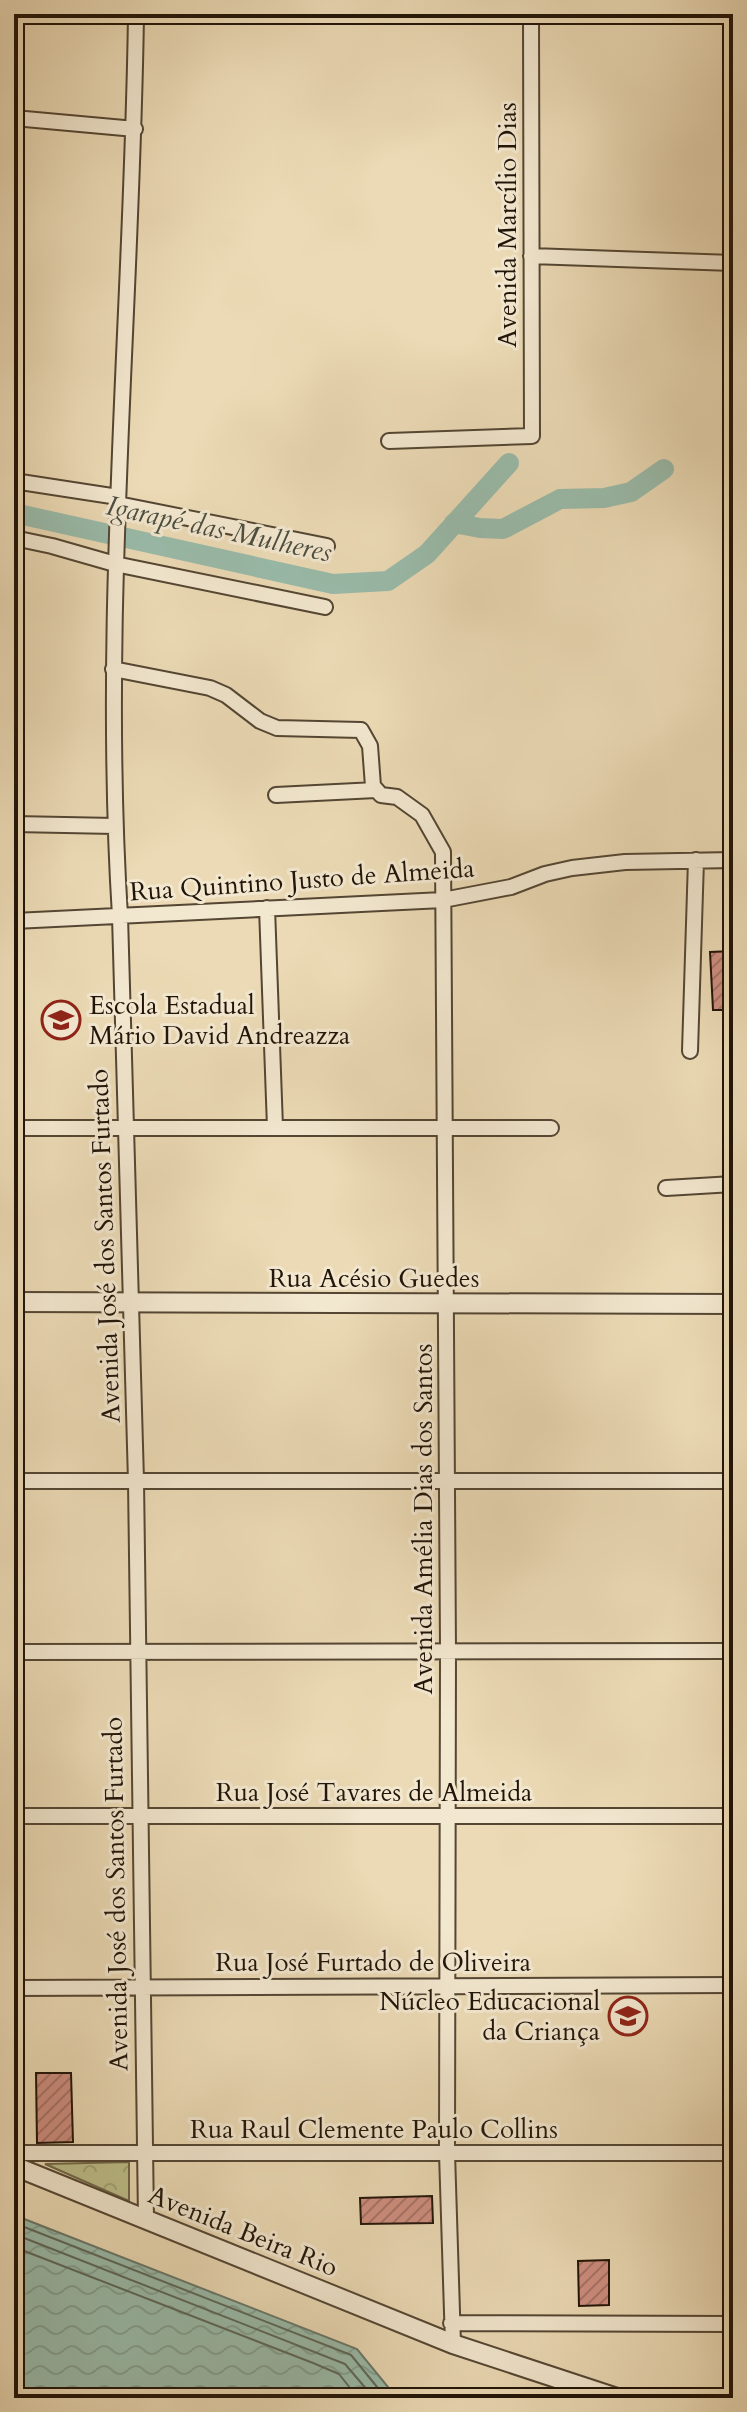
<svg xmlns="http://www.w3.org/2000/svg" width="747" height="2412" font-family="Cardo,serif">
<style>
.park{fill:url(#park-crowns);stroke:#6f6949;stroke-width:2}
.water{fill:url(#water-waves);stroke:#697869;stroke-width:2}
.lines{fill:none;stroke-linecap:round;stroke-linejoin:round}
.shore{stroke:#5d6859;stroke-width:2}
.canal{stroke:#9ba;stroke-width:20}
.building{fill:url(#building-hatch);stroke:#211408;stroke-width:2}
.minor-casing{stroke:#544633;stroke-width:18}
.tertiary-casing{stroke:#544633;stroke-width:22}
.minor{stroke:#f2e7cf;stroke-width:14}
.tertiary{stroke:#f2e7cf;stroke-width:18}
.labels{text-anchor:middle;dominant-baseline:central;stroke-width:6;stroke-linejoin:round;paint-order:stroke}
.street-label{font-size:26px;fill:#211408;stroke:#f2e7cf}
.poi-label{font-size:26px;fill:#211408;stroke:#f2e7cf;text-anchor:start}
.water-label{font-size:28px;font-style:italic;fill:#4b4e41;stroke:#f2e7cf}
</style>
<defs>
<pattern id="park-crowns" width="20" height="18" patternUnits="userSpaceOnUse" patternTransform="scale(2)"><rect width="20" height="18" fill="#bdbe8a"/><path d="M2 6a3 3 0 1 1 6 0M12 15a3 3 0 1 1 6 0" fill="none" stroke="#a2a276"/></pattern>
<pattern id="water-waves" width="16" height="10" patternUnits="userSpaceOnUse" patternTransform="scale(2)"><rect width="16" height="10" fill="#9ba"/><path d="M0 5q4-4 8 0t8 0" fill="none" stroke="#84a091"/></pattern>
<pattern id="building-hatch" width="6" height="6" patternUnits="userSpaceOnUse" patternTransform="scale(2)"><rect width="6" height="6" fill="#cf8f81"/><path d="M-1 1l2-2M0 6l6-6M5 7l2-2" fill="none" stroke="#a87468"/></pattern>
</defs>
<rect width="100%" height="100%" fill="#ebdab5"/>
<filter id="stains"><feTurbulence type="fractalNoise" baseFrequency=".0025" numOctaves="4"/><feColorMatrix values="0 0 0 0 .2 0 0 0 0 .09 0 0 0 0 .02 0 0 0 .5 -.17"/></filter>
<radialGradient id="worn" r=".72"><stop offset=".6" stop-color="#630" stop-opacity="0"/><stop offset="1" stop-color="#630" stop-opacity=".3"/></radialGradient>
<path class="park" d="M129 2162V2201L45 2164Z"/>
<path class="water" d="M14 2215 357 2349 397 2398H14Z"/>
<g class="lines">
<path class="shore" d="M14 2223 351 2355 386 2398
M14 2234 345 2364 374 2398
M14 2247 313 2363 339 2374 358 2398"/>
<path class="canal" d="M14 513 333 584 388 581 427 554 509 463
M454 523 480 528 503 529 560 499 604 498 631 492 664 469"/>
</g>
<path class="building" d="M733 951V1010H713L710 952Z
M36 2073H71L73 2142 37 2143Z
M432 2196 433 2223 361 2224 360 2198Z
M609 2260V2305L579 2306 578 2261Z"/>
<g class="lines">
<g class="minor-casing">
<path id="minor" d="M136 14C132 315 101 615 120 916L136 1481 146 2220
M14 118 135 129
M531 256 733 263
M389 441 532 436 531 14
M14 481 118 497
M118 504 327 546
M14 538 52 546 115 564 325 607
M113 669 210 688 226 695 260 721 277 728 361 730 370 746 373 786 381 795 397 797 422 815 443 852 448 1651 447 2153 453 2344
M276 795 376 790
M14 824 115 826
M267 908 275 1127
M14 921 443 900 511 887 545 874 572 868 625 862 733 860
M690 1051 696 860
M14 1128H551
M666 1188 733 1184
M14 1481H733
M14 1652 733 1651
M14 1816H733
M14 1988 733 1985
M14 2153H733
M451 2323 733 2324"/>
</g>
<g class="tertiary-casing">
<path id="tertiary" d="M14 1302 733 1304
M14 2166 453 2344 617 2398"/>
</g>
<use href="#minor" class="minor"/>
<use href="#tertiary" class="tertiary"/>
</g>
<defs>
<g id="school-ring" transform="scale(2)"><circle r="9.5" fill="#f2e7cf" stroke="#8f2418" stroke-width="1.5"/><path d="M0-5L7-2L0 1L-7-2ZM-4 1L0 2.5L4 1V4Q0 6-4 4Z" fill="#8f2418"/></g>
</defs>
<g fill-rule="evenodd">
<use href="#school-ring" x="61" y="1020"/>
<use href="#school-ring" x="628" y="2016"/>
</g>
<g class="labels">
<g class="street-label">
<text transform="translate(507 225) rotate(-90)">Avenida Marcílio Dias</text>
<text transform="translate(302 880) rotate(-4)">Rua Quintino Justo de Almeida</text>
<text transform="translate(105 1246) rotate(-92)">Avenida José dos Santos Furtado</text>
<text x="374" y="1278">Rua Acésio Guedes</text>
<text transform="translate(423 1519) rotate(-90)">Avenida Amélia Dias dos Santos</text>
<text x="374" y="1792">Rua José Tavares de Almeida</text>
<text transform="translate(116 1894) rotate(-91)">Avenida José dos Santos Furtado</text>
<text x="373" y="1962">Rua José Furtado de Oliveira</text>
<text x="374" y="2129">Rua Raul Clemente Paulo Collins</text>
<text transform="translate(243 2231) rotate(22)">Avenida Beira Rio</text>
</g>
<g class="poi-label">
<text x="89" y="1005">Escola Estadual<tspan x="89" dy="30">Mário David Andreazza</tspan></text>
<text x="600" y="2001" text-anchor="end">Núcleo Educacional<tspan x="600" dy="30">da Criança</tspan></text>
</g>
<g class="water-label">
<text transform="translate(219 529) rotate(12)">Igarapé das Mulheres</text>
</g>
</g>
<rect width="747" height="2412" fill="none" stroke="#ebdab5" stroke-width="48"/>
<rect x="16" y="16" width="715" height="2380" fill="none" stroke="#211408" stroke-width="4"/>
<rect x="24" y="24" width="699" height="2364" fill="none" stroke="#211408" stroke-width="2"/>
<rect width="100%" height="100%" filter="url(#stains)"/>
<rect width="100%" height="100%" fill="url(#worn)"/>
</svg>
